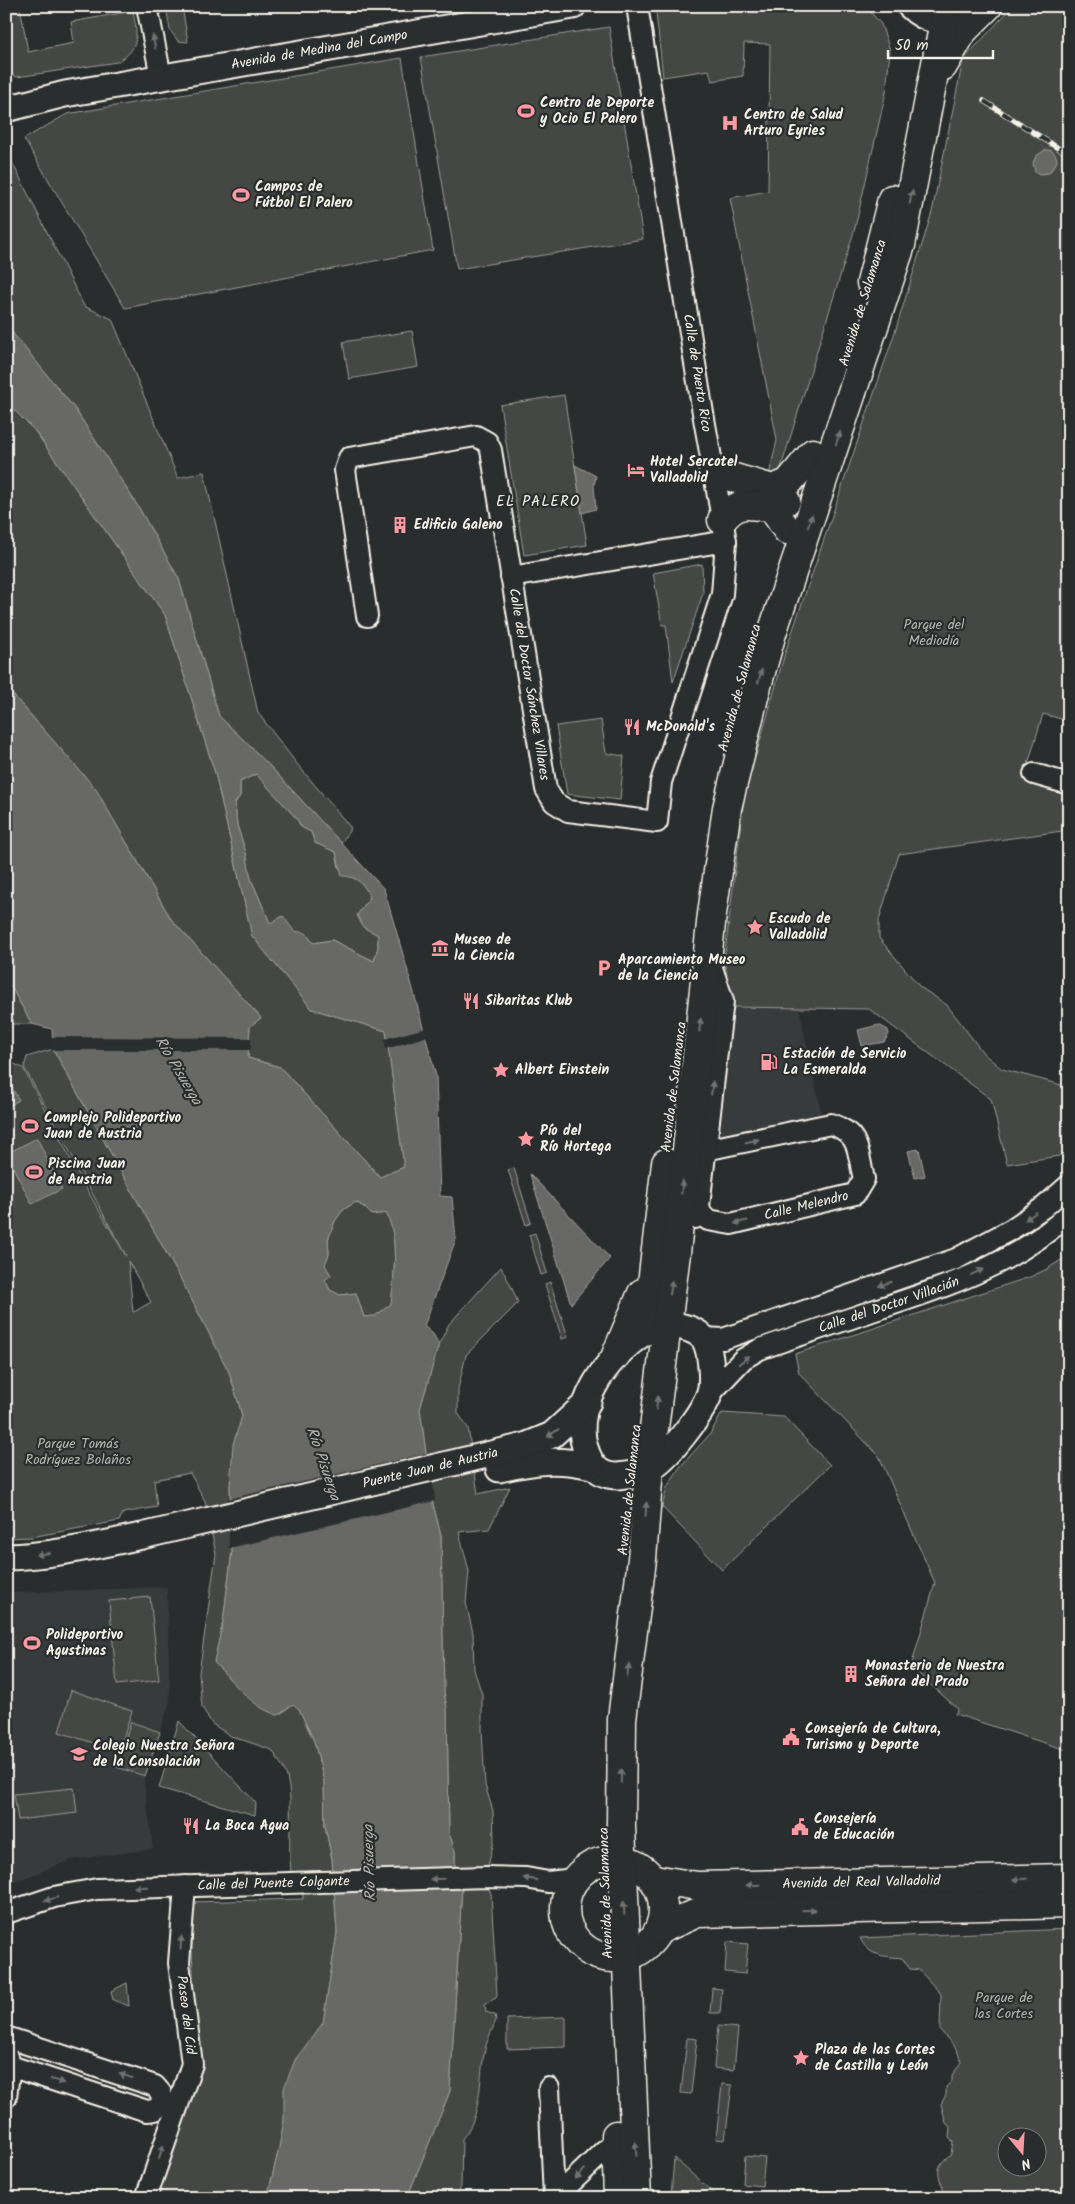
<svg xmlns="http://www.w3.org/2000/svg" width="1075" height="2204" font-family="Kalam,sans-serif">
<style>
.built{fill:#373a3a}
.green{fill:#444645;stroke:#9c9c96;fill-rule:evenodd}
.water{fill:#676866;stroke:#9f9f9a;fill-rule:evenodd}
.pier{fill:#2a2d2e}
.lines{fill:none;stroke-linecap:round;stroke-linejoin:round}
.minor-casing{stroke:#f4f1e8;stroke-width:24}
.major-casing{stroke:#f4f1e8;stroke-width:29}
.highway-casing{stroke:#f4f1e8;stroke-width:31}
.minor{stroke:#2a2d2e;stroke-width:20}
.major{stroke:#2a2d2e;stroke-width:25}
.highway{stroke:#2a2d2e;stroke-width:28}
.rail-casing{stroke:#f4f1e8;stroke-width:5.5}
.rail{stroke:#2a2d2e;stroke-width:4;stroke-dasharray:11;stroke-linecap:butt}
.oneway{fill:#71726f}
.labels{text-anchor:middle;dominant-baseline:central;stroke-width:4.5;stroke-linejoin:round;paint-order:stroke}
.street-label{font-size:14px;fill:#f4f1e8;stroke:#2a2d2e}
.poi-label{font-size:14px;font-weight:bold;fill:#f4f1e8;stroke:#2a2d2e;text-anchor:start}
.park-label{font-size:14px;fill:#b6b5af;stroke:#2a2d2e}
.neighbourhood-label{font-size:15px;letter-spacing:1px;fill:#f4f1e8;stroke:#2a2d2e}
.water-label{font-size:15px;font-style:italic;fill:#b5b3ae;stroke:#2a2d2e}
</style>
<rect width="100%" height="100%" fill="#2a2d2e"/>
<filter id="ink" filterUnits="userSpaceOnUse"><feTurbulence type="fractalNoise" baseFrequency=".02" numOctaves="2"/><feDisplacementMap in="SourceGraphic" scale="10" xChannelSelector="R" yChannelSelector="G"/><feConvolveMatrix kernelMatrix="1 2 1 2 8 2 1 2 1" color-interpolation-filters="sRGB"/></filter>
<g filter="url(#ink)">
<path class="built" d="M734 1007 799 1008 822 1116 719 1139Z
M167 1587 170 1701 144 1781 153 1849 71 1860 6 1885V1593Z"/>
<path class="green" d="M6 6H20L28 52 74 43 71 22 133 11C137 33 141 49 117 62L17 77 6 72Z
M166 6H182L188 42 178 41 170 30Z
M700 6H865L881 24 890 50 886 92 855 228 779 474 769 475 777 440 730 198 768 191 770 44 744 43 743 76 712 81 709 70 663 77 656 12Z
M1013 6H1069V721L1043 714 1025 774 1069 787V830L899 854 879 920V938L920 987 947 1005 984 1054 1002 1069 1069 1087V1149L1059 1156 1007 1164 991 1099 869 1009 734 1007 724 961 744 798 785 653 895 332 932 212 963 60Z
M609 27 643 239 457 269 421 57Z
M402 58 433 250 125 308 24 139 67 114Z
M6 150 84 306 112 319 178 478 204 472 258 713 297 764 351 828 341 843 267 763 219 716 179 579 139 508 75 409 6 325Z
M412 331 418 367 349 379 343 342Z
M564 395 587 545 524 555 500 405Z
M6 402 35 431 165 615 215 773 252 936 312 1009 386 1031 404 1167 380 1177 280 1067 248 1058 250 1026 261 1018 171 919 95 788 6 687Z
M702 564 703 593 673 682 666 625H662L653 573Z
M601 720 606 753 624 756 620 800 567 794 556 726Z
M256 774 297 819 301 827 311 832 315 843 336 852 339 868 363 884 370 896 364 908 363 927 378 935V947L374 961 332 940 313 943 294 932 270 923 251 879 246 853 237 825 235 803 240 796V782Z
M6 978 32 1024H10L6 1019Z
M53 1049 183 1283 229 1372 238 1401 242 1416 230 1486 232 1551 223 1622 214 1662C233 1683 250 1701 276 1715L286 1710 293 1703 299 1709 314 1741 324 1781 325 1826 332 1859 337 1933 323 2023 295 2060 279 2148 267 2198H154L197 2064 190 1902 303 1899C304 1887 293 1882 291 1871 287 1842 294 1804 287 1777 284 1768 277 1758 272 1750L231 1736 212 1724 202 1707 199 1673 216 1554 205 1501 190 1473 154 1480 157 1507 123 1513 119 1521 31 1537 6 1538V1063L10 1062 23 1068 87 1190 126 1256 24 1067 27 1057ZM128 1261 151 1302 134 1312H133Z
M514 1168 531 1223 526 1225 508 1170Z
M355 1202 364 1207 372 1215 386 1213C399 1236 394 1278 391 1304L375 1316 364 1317 356 1293 340 1295 330 1290 325 1280 324 1265 329 1254 328 1240 335 1221 343 1210Z
M535 1233 547 1273 541 1275 529 1235Z
M1064 1258 1069 1263V1751L955 1714 958 1709 911 1667 935 1583 879 1456 799 1373 795 1354 1030 1277 1047 1269Z
M501 1267 511 1286 518 1303 466 1355 458 1389V1413L468 1428 478 1494 510 1487 489 1529 459 1532 469 1571 466 1603 473 1633 474 1670 482 1694V1730L485 1785 493 1811 494 1841 488 1866 476 1868 491 1893 497 1995 496 1998 485 2004 486 2012 495 2015 496 2020C492 2031 486 2042 484 2053 479 2082 482 2116 462 2139L461 2187 455 2198H407L450 2091 462 1886 455 1866V1851L449 1833 447 1709 444 1692 441 1536 433 1504 420 1409 439 1344 449 1324Z
M550 1282 568 1337 562 1339 545 1284Z
M722 1413 784 1417 830 1465 722 1570 662 1507 667 1487 680 1467 710 1434Z
M150 1597 159 1680 117 1685 109 1601Z
M71 1690 132 1711 119 1751 59 1732Z
M179 1721 256 1803 255 1815 159 1788Z
M131 1722 160 1732 145 1776 116 1767Z
M74 1788 77 1813 18 1820 14 1794Z
M1069 1929V2198H946C940 2176 931 2169 951 2154L953 2142 949 2138 950 2127 946 2123 941 2104 946 2095V2087L952 2081V2076L961 2062 957 2050 940 2030 941 1994 919 1970 910 1969 902 1958C883 1956 869 1957 860 1938ZM1008 2136H1038V2166H1008Z
M727 1942 748 1944 745 1974 725 1972Z
M127 1983 129 2006 113 2000 111 1991Z
M712 1988 722 1989 720 2013H710Z
M566 2017V2047L507 2049V2019Z
M718 2026 738 2028 734 2070 714 2068Z
M687 2038 697 2039 691 2094 681 2093Z
M722 2084 732 2085 725 2140 716 2139Z
M745 2156 765 2158 762 2186 743 2184Z
M674 2158 719 2198H671Z"/>
<path class="water" d="M1045 150C1053 149 1057 154 1057 162L1049 173 1040 174 1035 172 1033 163 1036 156Z
M6 325 75 409 139 508 179 579 219 716 267 763 384 889 411 982 436 1076 440 1196 452 1197 456 1239 424 1326 433 1334 439 1344 420 1409 433 1504 441 1536 444 1692 447 1709 449 1833 455 1851V1866L462 1886 450 2091 407 2198H267L279 2148 284 2120V2088L295 2060 323 2023 337 1933 332 1859 325 1826 324 1781 314 1741 299 1709 293 1704 279 1715C255 1711 230 1679 214 1662L223 1622 232 1551 230 1486 233 1444 242 1416 238 1401 229 1372 183 1283 53 1049 52 1029 32 1024 6 978V687L95 788 171 919 261 1018 250 1026 248 1058 280 1067 380 1177 404 1167 386 1031 312 1009 252 936 215 773 165 615 35 431 6 402ZM256 774 297 819 301 827 311 832 315 843 336 852 342 876C357 876 364 884 370 897L357 915 363 927 378 935V947L374 961 332 940 313 943 306 933 294 931 283 916 270 923 251 879 246 853 237 825 235 803 240 796V782ZM356 1202 364 1207 372 1215 386 1213C399 1236 394 1278 391 1304L375 1316 364 1317 356 1293 340 1295 330 1290 325 1280 331 1275 325 1265 329 1254 328 1239 335 1221 343 1210Z
M575 465 596 476 594 486 596 509 582 513Z
M879 1025 888 1030 889 1034 884 1042 862 1046 858 1030Z
M8 1081 19 1100 6 1108V1082Z
M37 1138 62 1189 32 1204 6 1154Z
M919 1149 925 1176 915 1178 908 1151Z
M530 1174 610 1258 571 1304Z"/>
<path class="pier" d="M426 1028 428 1036 386 1049 384 1039Z
M50 1037 251 1038V1050H51Z
M429 1453 435 1501 229 1548 228 1499Z"/>
<g class="lines">
<g class="minor-casing">
<g id="minor">
<path d="M147 6 161 77"/>
<path d="M511 577 726 541"/>
<path id="s1" d="M367 616 345 470 349 458 476 436 487 442 491 450 546 789 554 802 568 811 657 822 661 782 722 594 726 541 703 413 637 6"/>
<path d="M1034 774 1069 784"/>
<path id="s2" d="M699 1206 701 1213 708 1220 731 1224 855 1194 864 1179C857 1151 861 1134 831 1124L705 1150"/>
<path d="M695 1218 699 1206 723 1001 710 962"/>
<path d="M704 1338 723 1339 956 1259 1012 1229 1044 1207 1069 1185"/>
<path id="s3" d="M710 1394 743 1359 760 1349C797 1336 834 1324 872 1311 941 1289 1014 1265 1069 1214"/>
<path id="s4" d="M6 1913 54 1897 97 1889 486 1877 526 1878 548 1882 575 1879"/>
<path d="M6 2037 155 2086 161 2093 162 2103 155 2110 147 2111 10 2066"/>
<path d="M6 2054 10 2066 6 2097"/>
<path d="M549 2088 554 2198"/>
<path d="M146 2198 192 2064 179 1963 185 1886"/>
<path d="M555 2198 605 2150"/>
</g>
</g>
<g class="major-casing">
<g id="major">
<path d="M910 6C925 21 945 25 965 18"/>
<path id="s5" d="M6 109 65 94 573 6"/>
<path d="M666 1323C678 1326 696 1328 704 1339 711 1350 714 1383 709 1395 701 1415 669 1457 650 1468 640 1474 628 1475 617 1476 602 1476 594 1469 588 1456 567 1408 607 1357 645 1332 651 1328 660 1325 666 1323Z"/>
<path d="M499 1469C535 1461 556 1458 592 1466"/>
<path id="s6" d="M6 1557C52 1556 98 1545 142 1536L525 1446 552 1435 588 1402"/>
</g>
</g>
<g class="highway-casing">
<g id="highway">
<path d="M943 66 963 31 988 6"/>
<path d="M871 283 892 199"/>
<path d="M713 472 773 489 788 483 813 453"/>
<path d="M771 506 787 530"/>
<path d="M722 520C741 498 746 507 770 506 775 506 781 503 786 501"/>
<path d="M647 1327 666 1163"/>
<path d="M616 1355 642 1293"/>
<circle cx="614" cy="1909" r="49"/>
<path id="s7" d="M654 1879 697 1886 1069 1878"/>
<path d="M659 1930 697 1913 1069 1904"/>
<path d="M616 2135 618 2198"/>
<path d="M637 2198 621 1826 622 1719 642 1559 649 1468 676 1253 712 914 727 808 755 693 772 633 901 245 944 22 949 6"/>
</g>
</g>
<use href="#minor" class="minor"/>
<use href="#major" class="major"/>
<use href="#highway" class="highway"/>
<g class="rail-casing">
<path id="rail" d="M984 101 1069 155"/>
</g>
<use href="#rail" class="rail"/>
</g>
<defs><path id="oneway-solid" d="M-6-.8H1V-3.2L6.5 0L1 3.2V.8H-6Z" transform="scale(1.25)"/></defs>
<g class="oneway">
<use href="#oneway-solid" transform="translate(154 42) rotate(-101)"/>
<use href="#oneway-solid" transform="translate(911 197) rotate(-79)"/>
<use href="#oneway-solid" transform="translate(838 438) rotate(-71)"/>
<use href="#oneway-solid" transform="translate(810 521) rotate(-71)"/>
<use href="#oneway-solid" transform="translate(760 676) rotate(-74)"/>
<use href="#oneway-solid" transform="translate(700 1025) rotate(-84)"/>
<use href="#oneway-solid" transform="translate(712 1088) rotate(-83)"/>
<use href="#oneway-solid" transform="translate(752 1141) rotate(-12)"/>
<use href="#oneway-solid" transform="translate(682 1187) rotate(-84)"/>
<use href="#oneway-solid" transform="translate(1031 1216) rotate(145)"/>
<use href="#oneway-solid" transform="translate(741 1222) rotate(166)"/>
<use href="#oneway-solid" transform="translate(977 1272) rotate(-26)"/>
<use href="#oneway-solid" transform="translate(885 1284) rotate(161)"/>
<use href="#oneway-solid" transform="translate(671 1288) rotate(-82)"/>
<use href="#oneway-solid" transform="translate(744 1360) rotate(-38)"/>
<use href="#oneway-solid" transform="translate(657 1403) rotate(-83)"/>
<use href="#oneway-solid" transform="translate(553 1433) rotate(147)"/>
<use href="#oneway-solid" transform="translate(646 1509) rotate(-86)"/>
<use href="#oneway-solid" transform="translate(43 1554) rotate(171)"/>
<use href="#oneway-solid" transform="translate(628 1671) rotate(-83)"/>
<use href="#oneway-solid" transform="translate(621 1776) rotate(-89)"/>
<use href="#oneway-solid" transform="translate(437 1879) rotate(178)"/>
<use href="#oneway-solid" transform="translate(530 1879) rotate(-171)"/>
<use href="#oneway-solid" transform="translate(1020 1879) rotate(179)"/>
<use href="#oneway-solid" transform="translate(753 1885) rotate(179)"/>
<use href="#oneway-solid" transform="translate(141 1887) rotate(178)"/>
<use href="#oneway-solid" transform="translate(51 1899) rotate(164)"/>
<use href="#oneway-solid" transform="translate(624 1908) rotate(-93)"/>
<use href="#oneway-solid" transform="translate(809 1910) rotate(-1)"/>
<use href="#oneway-solid" transform="translate(181 1943) rotate(-86)"/>
<use href="#oneway-solid" transform="translate(126 2076) rotate(-162)"/>
<use href="#oneway-solid" transform="translate(57 2081) rotate(18)"/>
<use href="#oneway-solid" transform="translate(636 2149) rotate(-93)"/>
<use href="#oneway-solid" transform="translate(161 2152) rotate(-71)"/>
<use href="#oneway-solid" transform="translate(580 2174) rotate(136)"/>
</g>
</g>
<defs>
<g id="stadium-bare" transform="scale(1.35)"><path d="M0-5a6.5 5 0 1 0 0 10a6.5 5 0 1 0 0-10ZM-3.5-1.8h7v3.6h-7Z" fill="#ff9aa2" stroke="#2a2d2e" stroke-width="2.5" paint-order="stroke"/></g>
<g id="hospital-bare" transform="scale(1.35)"><path d="M-5-5h3v3.5h4V-5h3V5h-3V1.5h-4V5h-3Z" fill="#ff9aa2" stroke="#2a2d2e" stroke-width="2.5" paint-order="stroke"/></g>
<g id="hotel-bare" transform="scale(1.35)"><path d="M-6-4.5h1.5V1H6V5H4.5V3h-9V5H-6ZM-4 0a1.8 1.8 0 1 1 3.6 0ZM.5 0V-2.5h3Q6-2.5 6 0Z" fill="#ff9aa2" stroke="#2a2d2e" stroke-width="2.5" paint-order="stroke"/></g>
<g id="building-bare" transform="scale(1.35)"><path d="M-4-6H4V6H1V3H-1V6H-4ZM-2.5-4.3h1.7v1.8h-1.7ZM.8-4.3h1.7v1.8H.8ZM-2.5-1h1.7V.8h-1.7ZM.8-1h1.7V.8H.8Z" fill="#ff9aa2" stroke="#2a2d2e" stroke-width="2.5" paint-order="stroke"/></g>
<g id="restaurant-bare" transform="scale(1.35)"><path d="M-5-6h1v4h1v-4h1v4h1v-4h1v5L-1.5 .5V6h-2V.5L-5-1ZM5-6V6H3V1.5H1.5Q1.5-4 5-6Z" fill="#ff9aa2" stroke="#2a2d2e" stroke-width="2.5" paint-order="stroke"/></g>
<g id="sight-bare" transform="scale(1.35)"><path d="M0-6L1.8-2.2L6-1.7L2.9 1.2L3.7 5.4L0 3.3L-3.7 5.4L-2.9 1.2L-6-1.7L-1.8-2.2Z" fill="#ff9aa2" stroke="#2a2d2e" stroke-width="2.5" paint-order="stroke"/></g>
<g id="museum-bare" transform="scale(1.35)"><path d="M0-6L6-3V-2H-6V-3ZM-5-1h2V3h-2ZM-1-1h2V3h-2ZM3-1h2V3H3ZM-6 4H6V6H-6Z" fill="#ff9aa2" stroke="#2a2d2e" stroke-width="2.5" paint-order="stroke"/></g>
<g id="parking-bare" transform="scale(1.35)"><path d="M-3.5-5.5H1a3.5 3.5 0 0 1 0 7H-1V5.5H-3.5ZM-1-3.4V-.6H.8a1.4 1.4 0 0 0 0-2.8Z" fill="#ff9aa2" stroke="#2a2d2e" stroke-width="2.5" paint-order="stroke"/></g>
<g id="fuel-bare" transform="scale(1.35)"><path d="M-5.5-6h7V0h2V4h1.3V-2.5L3-4.5l.8-.8L6-3V5H2.5V1h-1V6h-7ZM-4.2-4.7v3.2H.2V-4.7Z" fill="#ff9aa2" stroke="#2a2d2e" stroke-width="2.5" paint-order="stroke"/></g>
<g id="civic-bare" transform="scale(1.35)"><path d="M-.6-6.5H3V-4.5H.6V-3L4-1V1h2V6H-6V1h2V-1L-.6-3ZM-1.2 2.5V6h2.4V2.5Z" fill="#ff9aa2" stroke="#2a2d2e" stroke-width="2.5" paint-order="stroke"/></g>
<g id="school-bare" transform="scale(1.35)"><path d="M0-5L7-2L0 1L-7-2ZM-4 1L0 2.5L4 1V4Q0 6-4 4Z" fill="#ff9aa2" stroke="#2a2d2e" stroke-width="2.5" paint-order="stroke"/></g>
</defs>
<g fill-rule="evenodd">
<use href="#stadium-bare" x="526" y="111"/>
<use href="#hospital-bare" x="730" y="123"/>
<use href="#stadium-bare" x="241" y="195"/>
<use href="#hotel-bare" x="636" y="470"/>
<use href="#building-bare" x="400" y="525"/>
<use href="#restaurant-bare" x="632" y="727"/>
<use href="#sight-bare" x="755" y="927"/>
<use href="#museum-bare" x="440" y="948"/>
<use href="#parking-bare" x="604" y="968"/>
<use href="#restaurant-bare" x="471" y="1001"/>
<use href="#fuel-bare" x="769" y="1062"/>
<use href="#sight-bare" x="501" y="1070"/>
<use href="#stadium-bare" x="30" y="1126"/>
<use href="#sight-bare" x="526" y="1139"/>
<use href="#stadium-bare" x="34" y="1172"/>
<use href="#stadium-bare" x="32" y="1643"/>
<use href="#building-bare" x="851" y="1674"/>
<use href="#civic-bare" x="791" y="1737"/>
<use href="#school-bare" x="79" y="1754"/>
<use href="#restaurant-bare" x="191" y="1826"/>
<use href="#civic-bare" x="800" y="1827"/>
<use href="#sight-bare" x="801" y="2058"/>
</g>
<g class="labels">
<g class="street-label">
<text stroke="none"><textPath href="#s5" startOffset="319">Avenida de Medina del Campo</textPath></text>
<text transform="translate(863 303) rotate(-73)">Avenida de Salamanca</text>
<text transform="translate(697 373) rotate(81)">Calle de Puerto Rico</text>
<text stroke="none"><textPath href="#s1" startOffset="548">Calle del Doctor Sánchez Villares</textPath></text>
<text transform="translate(740 688) rotate(-75)">Avenida de Salamanca</text>
<text transform="translate(674 1087) rotate(-83)">Avenida de Salamanca</text>
<text stroke="none"><textPath href="#s2" startOffset="118">Calle Melendro</textPath></text>
<text stroke="none"><textPath href="#s3" startOffset="204">Calle del Doctor Villacián</textPath></text>
<text stroke="none"><textPath href="#s6" startOffset="434">Puente Juan de Austria</textPath></text>
<text transform="translate(630 1490) rotate(-84)">Avenida de Salamanca</text>
<text stroke="none"><textPath href="#s4" startOffset="271">Calle del Puente Colgante</textPath></text>
<text stroke="none"><textPath href="#s7" startOffset="208">Avenida del Real Valladolid</textPath></text>
<text transform="translate(606 1893) rotate(-92)">Avenida de Salamanca</text>
<text transform="translate(186 2015) rotate(83)">Paseo del Cid</text>
</g>
<g class="poi-label">
<text x="540" y="103">Centro de Deporte<tspan x="540" dy="16">y Ocio El Palero</tspan></text>
<text x="744" y="115">Centro de Salud<tspan x="744" dy="16">Arturo Eyries</tspan></text>
<text x="255" y="187">Campos de<tspan x="255" dy="16">Fútbol El Palero</tspan></text>
<text x="650" y="462">Hotel Sercotel<tspan x="650" dy="16">Valladolid</tspan></text>
<text x="414" y="525">Edificio Galeno</text>
<text x="646" y="727">McDonald's</text>
<text x="769" y="919">Escudo de<tspan x="769" dy="16">Valladolid</tspan></text>
<text x="454" y="940">Museo de<tspan x="454" dy="16">la Ciencia</tspan></text>
<text x="618" y="960">Aparcamiento Museo<tspan x="618" dy="16">de la Ciencia</tspan></text>
<text x="485" y="1001">Sibaritas Klub</text>
<text x="783" y="1054">Estación de Servicio<tspan x="783" dy="16">La Esmeralda</tspan></text>
<text x="515" y="1070">Albert Einstein</text>
<text x="44" y="1118">Complejo Polideportivo<tspan x="44" dy="16">Juan de Austria</tspan></text>
<text x="540" y="1131">Pío del<tspan x="540" dy="16">Río Hortega</tspan></text>
<text x="48" y="1164">Piscina Juan<tspan x="48" dy="16">de Austria</tspan></text>
<text x="46" y="1635">Polideportivo<tspan x="46" dy="16">Agustinas</tspan></text>
<text x="865" y="1666">Monasterio de Nuestra<tspan x="865" dy="16">Señora del Prado</tspan></text>
<text x="805" y="1729">Consejería de Cultura,<tspan x="805" dy="16">Turismo y Deporte</tspan></text>
<text x="93" y="1746">Colegio Nuestra Señora<tspan x="93" dy="16">de la Consolación</tspan></text>
<text x="814" y="1819">Consejería<tspan x="814" dy="16">de Educación</tspan></text>
<text x="205" y="1826">La Boca Agua</text>
<text x="815" y="2050">Plaza de las Cortes<tspan x="815" dy="16">de Castilla y León</tspan></text>
</g>
<g class="park-label">
<text x="934" y="625">Parque del<tspan x="934" dy="16">Mediodía</tspan></text>
<text x="78" y="1444">Parque Tomás<tspan x="78" dy="16">Rodríguez Bolaños</tspan></text>
<text x="1004" y="1998">Parque de<tspan x="1004" dy="16">las Cortes</tspan></text>
</g>
<g class="neighbourhood-label">
<text x="538" y="502">EL PALERO</text>
</g>
<g class="water-label">
<text transform="translate(178 1071) rotate(59)">Río Pisuerga</text>
<text transform="translate(323 1464) rotate(71)">Río Pisuerga</text>
<text transform="translate(370 1863) rotate(-92)">Río Pisuerga</text>
</g>
</g>
<rect width="1075" height="2204" fill="none" stroke="#2a2d2e" stroke-width="25"/>
<rect x="12" y="12" width="1050" height="2179" fill="none" stroke="#f4f1e8" stroke-width="2" filter="url(#ink)"/>
<g transform="translate(1022 2152) rotate(162)"><circle r="24" fill="#2a2d2e" stroke="#7b7b78"/>
<path d="M0-4L9 19L0 12L-9 19Z" fill="#ff9aa2"/>
<text y="-8" font-size="14" font-weight="bold" text-anchor="middle" fill="#f4f1e8">N</text>
</g>
<path d="M888 50v8h105v-8" fill="none" stroke="#f4f1e8" stroke-width="2.5"/>
<text x="895" y="50" font-size="15" fill="#f4f1e8" stroke="#2a2d2e" stroke-width="4" paint-order="stroke">50 m</text>
</svg>
